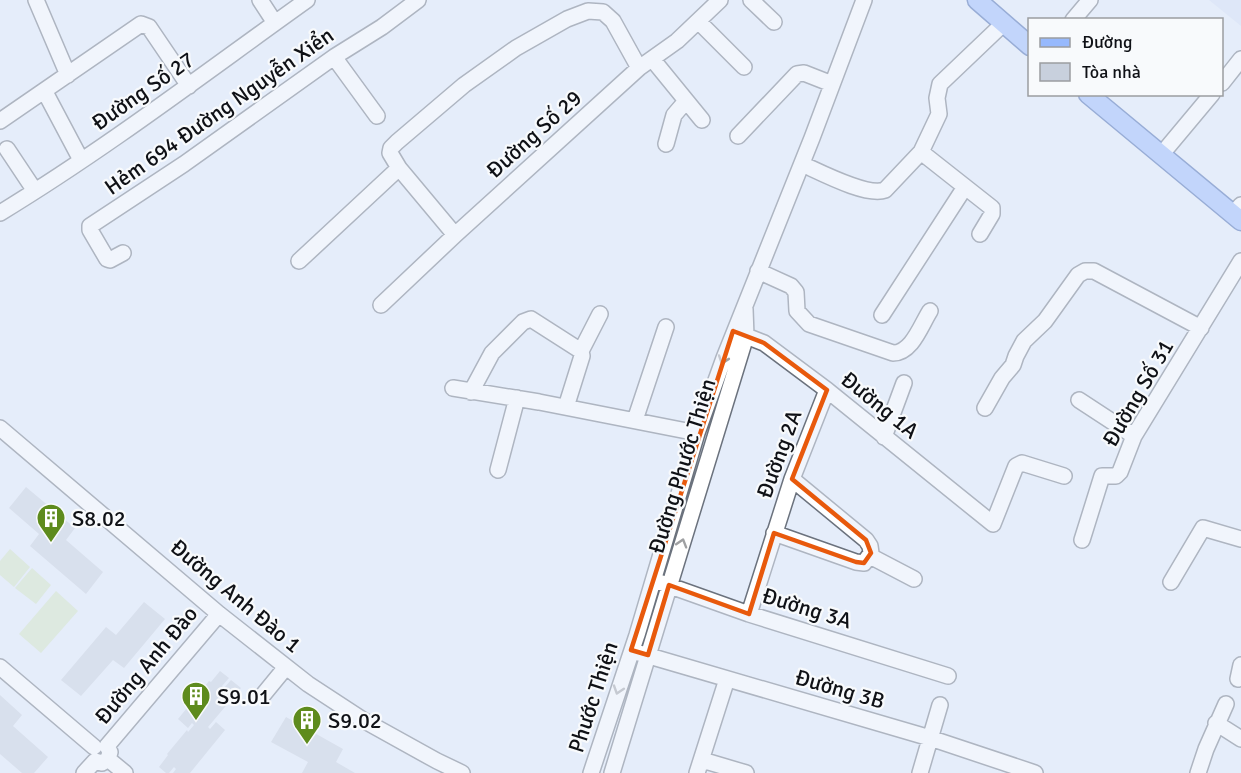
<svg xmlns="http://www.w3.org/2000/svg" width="1241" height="773" font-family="Signika,sans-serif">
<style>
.built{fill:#d5e0f5}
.green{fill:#d2e4c1}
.building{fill:#c8d0dd}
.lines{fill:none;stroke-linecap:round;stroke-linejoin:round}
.minor-casing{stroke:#6b727d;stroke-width:18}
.major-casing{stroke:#3b60ab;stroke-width:21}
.minor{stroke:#fff;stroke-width:15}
.major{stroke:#97b9fd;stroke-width:18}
.oneway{stroke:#9fa0a2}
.marked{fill:none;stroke:#e8590c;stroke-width:4.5;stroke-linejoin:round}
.labels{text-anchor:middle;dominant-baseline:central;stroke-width:4.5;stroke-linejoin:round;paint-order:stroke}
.street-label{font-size:22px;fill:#0f1116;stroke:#f8fafc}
.poi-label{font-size:22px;fill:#0f1116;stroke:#f8fafc;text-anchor:start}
</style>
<rect width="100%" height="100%" fill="#e5edfa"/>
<path class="built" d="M1209 0H1241V26Z"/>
<path class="green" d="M10 549 30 567 14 587 0 575V561Z
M32 568 51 585 36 604 15 588Z
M56 591 78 611 41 653 19 634Z"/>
<path class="building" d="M26 487 75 528 66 540 103 572 86 594 30 546 39 534 9 508Z
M144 602 165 619 124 668 113 660 81 696 61 680 106 627 116 635Z
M220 671 229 678 222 686 224 688 231 680 241 688 208 727 210 729 216 722 225 730 190 773H173L176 769 174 767 169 773H166L159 767 168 755 167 754 187 730 188 732 194 725 192 723 188 728 178 719 209 681 211 682Z
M0 695 22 715 13 726 48 757 34 773H22L0 754Z
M286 717 343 749 336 762 355 773H302L308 762 271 742Z"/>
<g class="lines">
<g class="minor-casing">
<path id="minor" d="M36 0 68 75
M260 0 275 23
M751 0 774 22
M1073 20 1090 0
M699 22 744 67
M334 57 377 116
M653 60 702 120
M1222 83 1241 59
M45 92 81 160
M0 121 141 24 149 27 189 86
M738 136 797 74 804 73 832 84
M666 144 674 115 686 101
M7 149 35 191
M921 152 939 114 937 98 940 84 1004 23
M1161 155 1212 94
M802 164C820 172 867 197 885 190L921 152 992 208V214L980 234
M0 213C107 148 206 72 307 0
M1233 214 1241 205
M455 235 399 168 390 153 391 148 397 142 464 85 516 48 567 19 588 11 603 12 613 21 639 68
M123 253 110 260 107 259 90 230V226L184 164 334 57 382 27 418 0
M299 261 399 168
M758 271 791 286 796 292 797 311 809 324 893 353C912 353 921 325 930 311
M381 305 455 235 639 68 677 41 720 0
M882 315 965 187
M736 332 764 343 827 390 993 524 1016 466 1022 463 1064 476
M581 351 600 314
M453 388 539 402 697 433
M471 392 492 353 523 322 531 319 581 351 582 356 566 407
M1079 400 1134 436
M985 408 1002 378 1013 365 1016 356 1024 341 1045 321 1078 275 1085 271H1094L1201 328
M635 420 666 327
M0 428 219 614 308 684 363 720 437 761 462 773
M884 437 904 383
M498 470 517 398
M774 533 856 562 864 563 871 553 870 546 866 540 792 479
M1082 540 1102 476H1116L1120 472 1134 436 1241 261
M870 556 914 579
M659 582 749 614 948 676
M1171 582 1203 528 1241 539
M749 614 792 479 827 390
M639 653 930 738 1035 773
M0 667 94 747
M1238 679 1241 665
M263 695 286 667
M1216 723 1241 739
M107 746 219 614
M108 759 125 773
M702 760 746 773
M95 761 102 763 108 759 110 752 107 746
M84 773 95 761
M591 773 637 635 697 433 724 358 812 138 864 0
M612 773 746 336 745 309
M697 773 727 679
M920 773 940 705
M1198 773 1206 749 1226 704"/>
</g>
<g class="major-casing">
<path id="major" d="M977 0 1030 46
M1088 94 1241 221"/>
</g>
<use href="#minor" class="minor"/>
<use href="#major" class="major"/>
</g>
<defs><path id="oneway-chevron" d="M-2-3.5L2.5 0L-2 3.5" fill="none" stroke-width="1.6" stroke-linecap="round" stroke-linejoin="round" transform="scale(1.5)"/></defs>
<g class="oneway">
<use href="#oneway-chevron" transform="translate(723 360) rotate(109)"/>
<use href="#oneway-chevron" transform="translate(682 543) rotate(-73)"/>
<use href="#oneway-chevron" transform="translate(618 690) rotate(108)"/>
</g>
<path d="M0 0H1241V773H0ZM733 331 764 343 827 390 792 479 866 540 871 553 864 563 856 562 774 533 749 614 669 585 648 655 631 650Z" fill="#e5edfa" fill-opacity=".55" fill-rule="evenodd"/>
<path class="marked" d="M733 331 764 343 827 390 792 479 866 540 871 553 864 563 856 562 774 533 749 614 669 585 648 655 631 650Z"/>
<defs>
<g id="building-pin" transform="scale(1.5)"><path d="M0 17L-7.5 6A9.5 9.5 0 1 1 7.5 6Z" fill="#5e8b1d" stroke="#f8fafc"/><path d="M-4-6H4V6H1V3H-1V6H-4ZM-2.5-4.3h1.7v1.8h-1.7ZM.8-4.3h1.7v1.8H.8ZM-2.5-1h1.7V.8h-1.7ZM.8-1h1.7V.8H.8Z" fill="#fff"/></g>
</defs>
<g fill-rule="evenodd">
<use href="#building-pin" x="51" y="518"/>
<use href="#building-pin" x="196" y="696"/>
<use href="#building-pin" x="307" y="720"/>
</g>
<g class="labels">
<g class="street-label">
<text transform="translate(143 91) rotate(-35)">Đường Số 27</text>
<text transform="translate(219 111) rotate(-35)">Hẻm 694 Đường Nguyễn Xiển</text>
<text transform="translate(534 134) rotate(-42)">Đường Số 29</text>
<text transform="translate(1138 393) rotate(-60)">Đường Số 31</text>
<text transform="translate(880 405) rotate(39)">Đường 1A</text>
<text transform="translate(779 454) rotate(-70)">Đường 2A</text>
<text transform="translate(682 466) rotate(-73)">Đường Phước Thiện</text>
<text transform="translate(236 596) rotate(40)">Đường Anh Đào 1</text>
<text transform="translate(807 608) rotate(17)">Đường 3A</text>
<text transform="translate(146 665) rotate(-50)">Đường Anh Đào</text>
<text transform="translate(840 689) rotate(16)">Đường 3B</text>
<text transform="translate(593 697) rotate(-72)">Phước Thiện</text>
</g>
<g class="poi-label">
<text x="72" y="518">S8.02</text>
<text x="217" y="696">S9.01</text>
<text x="328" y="720">S9.02</text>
</g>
</g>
<rect x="1028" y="18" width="195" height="78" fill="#f8fafc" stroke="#9b9da0" stroke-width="1.5"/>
<rect x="1040" y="38" width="30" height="9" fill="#97b9fd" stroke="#9b9da0" stroke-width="1.5"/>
<text x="1082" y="48" font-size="18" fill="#0f1116">Đường</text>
<rect x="1040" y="63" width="30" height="18" fill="#c8d0dd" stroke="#9b9da0" stroke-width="1.5"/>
<text x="1082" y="78" font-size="18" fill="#0f1116">Tòa nhà</text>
</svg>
